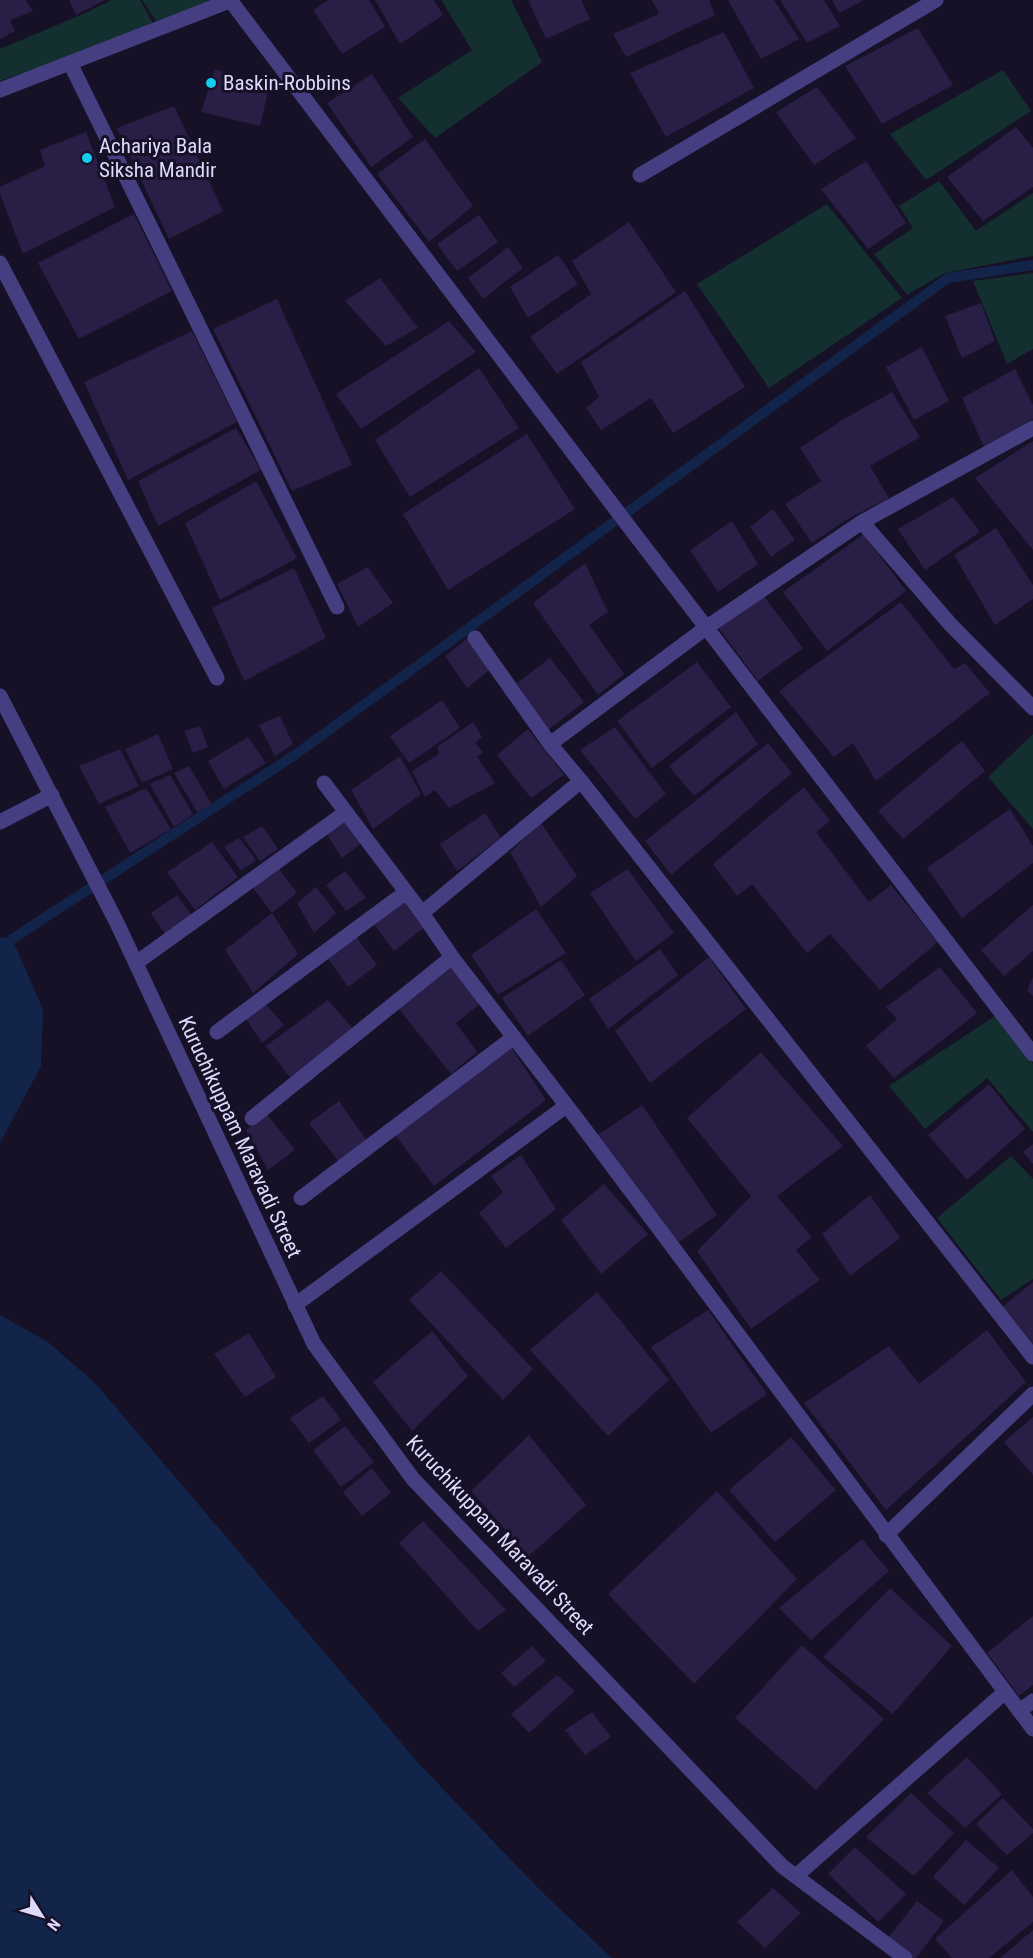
<svg xmlns="http://www.w3.org/2000/svg" width="1033" height="1958" font-family="'Roboto Condensed',sans-serif">
<style>
.green{fill:#142f2f}
.water{fill:#122449}
.lines{fill:none;stroke-linecap:round;stroke-linejoin:round}
.stream{stroke:#122449;stroke-width:10}
.building{fill:#281e46}
.minor{stroke:#453f82;stroke-width:15}
.tertiary{stroke:#453f82;stroke-width:15}
.poi-dot{fill:#12cdef;stroke:#161126;stroke-width:2}
.labels{text-anchor:middle;dominant-baseline:central;stroke-width:6;stroke-linejoin:round;paint-order:stroke}
.poi-label{font-size:21px;fill:#dfd9fc;stroke:#161126;text-anchor:start}
.street-label{font-size:21px;fill:#dfd9fc;stroke:#161126}
</style>
<rect width="100%" height="100%" fill="#161126"/>
<path class="green" d="M112 0H140L154 25 24 76 22 73 0 81V49L83 14Z
M142 0H219L156 21Z
M441 0H511L542 62 435 138 398 98 472 50Z
M1003 70 1031 111 926 180 890 134Z
M939 181 976 231 1033 193V256L945 273 907 295 874 254 913 228 899 206Z
M827 204 902 298 769 388 697 284Z
M1033 273V349L1007 364 973 281Z
M1033 734V829L988 777Z
M995 1016 1033 1064V1132L987 1078 925 1129 889 1086Z
M1011 1156 1033 1179V1279L1001 1300 937 1218Z"/>
<path class="water" d="M0 937 12 939 43 1009 41 1066 0 1143Z
M0 1315 48 1342 96 1384 421 1766 541 1891 612 1958H0Z"/>
<g class="lines">
<path class="stream" d="M12 939 292 757 948 278 1033 265"/>
</g>
<path class="building" d="M0 0H26L33 11 10 20 15 31 0 39Z
M69 0H105L76 15Z
M328 0H369L385 27 342 54 313 10Z
M375 0H434L443 15 400 44Z
M528 0H581L590 19 546 39Z
M652 0H709L715 15 626 57 613 34 659 14Z
M728 0H774L799 39 761 59Z
M780 0H824L840 26 807 43Z
M832 0H864L839 13Z
M918 28 953 85 882 124 845 66Z
M724 32 754 88 666 137 630 73Z
M215 69 269 87 260 126 201 112Z
M372 74 413 137 371 167 327 103Z
M817 87 856 138 814 165 776 112Z
M174 106 223 211 169 239 117 128Z
M1016 127 1033 148V187L983 221 947 177Z
M86 132 115 207 23 254 0 194V187L45 166 40 150Z
M425 139 473 206 429 242 377 174Z
M866 161 906 223 868 249 821 189Z
M134 214 172 291 79 339 38 263Z
M479 215 498 242 457 271 437 244Z
M629 222 676 292 557 374 530 337 591 294 572 261Z
M508 247 523 268 483 299 468 278Z
M558 255 578 284 528 318 510 287Z
M380 278 418 328 386 346 345 301Z
M685 291 745 387 673 433 651 398 601 430 586 408 599 397 581 362Z
M277 299 352 465 292 491 213 329Z
M981 303 995 341 962 358 945 316Z
M449 321 476 352 361 429 336 394Z
M192 331 237 422 128 480 84 382Z
M922 347 949 401 914 420 886 367Z
M479 368 519 428 410 497 375 440Z
M1015 369 1033 405V419L984 447 962 398Z
M892 392 920 437 870 466 889 498 846 520 812 543 785 504 821 481 800 448 844 419Z
M236 428 261 470 158 526 138 481Z
M527 434 575 509 448 590 403 514Z
M1033 441V550L975 478Z
M256 481 297 558 220 600 185 523Z
M953 497 980 532 925 570 898 529Z
M773 509 795 540 771 557 750 527Z
M732 521 758 564 718 592 690 550Z
M996 528 1033 585V599L995 625 954 555Z
M864 534 906 591 827 651 783 592Z
M585 563 608 612 589 625 624 674 598 695 533 603Z
M368 567 393 603 358 627 337 584Z
M294 568 326 638 244 681 212 608Z
M763 595 803 648 758 681 717 626Z
M901 602 954 669 965 663 990 693 876 781 853 743 834 757 779 691Z
M470 636 491 669 467 688 445 656Z
M550 658 584 702 547 731 517 683Z
M697 662 731 707 652 768 617 721Z
M442 700 460 728 409 763 390 736Z
M736 712 758 744 694 796 669 766Z
M280 716 293 744 275 756 259 725Z
M473 722 482 737 475 743 483 752 477 757 495 783 449 808 435 790 425 797 412 771 439 754 437 747Z
M200 726 208 747 193 753 184 731Z
M615 727 666 794 635 819 580 750Z
M528 729 564 775 531 798 497 755Z
M158 734 173 769 142 783 125 749Z
M248 737 266 763 224 789 208 761Z
M962 741 985 771 903 839 878 811Z
M768 743 792 773 671 875 645 841Z
M120 749 139 786 99 804 79 766Z
M400 756 421 794 373 829 351 790Z
M189 766 212 805 197 812 174 773Z
M170 775 193 814 174 827 150 784Z
M804 787 830 821 816 832 869 902 891 885 938 942 880 990 830 934 807 953 752 884 737 896 713 864Z
M146 788 171 829 130 853 105 807Z
M1010 809 1033 846V863L962 918 927 868Z
M485 813 501 838 457 871 440 844Z
M345 818 363 842 342 858 326 833Z
M541 823 577 876 541 907 510 852Z
M262 826 278 849 260 861 243 837Z
M239 838 256 860 241 871 224 847Z
M212 842 238 877 195 910 167 872Z
M277 866 297 893 272 913 251 885Z
M628 869 674 933 636 961 590 893Z
M345 871 366 898 346 911 326 885Z
M316 887 336 913 314 933 297 903Z
M177 895 192 915 166 935 151 913Z
M404 901 425 927 394 951 373 923Z
M1033 905V951L1004 976 981 950Z
M536 909 566 953 498 995 471 955Z
M272 913 298 954 253 993 225 950Z
M355 935 377 965 348 987 326 956Z
M660 949 678 975 608 1029 589 999Z
M709 957 746 1009 650 1083 615 1031Z
M561 960 585 995 528 1036 502 998Z
M451 966 482 1002 456 1023 477 1052 451 1074 398 1008Z
M940 967 977 1013 894 1078 866 1046 897 1019 886 1007Z
M1033 977V996L1027 991Z
M328 1000 356 1032 291 1079 266 1046Z
M265 1003 284 1025 262 1043 244 1016Z
M511 1047 546 1100 434 1186 395 1135Z
M761 1052 843 1146 777 1196 812 1237 796 1250 820 1280 751 1329 697 1251 751 1196 687 1118Z
M989 1084 1025 1129 967 1180 928 1135Z
M339 1101 367 1141 338 1161 309 1123Z
M642 1105 717 1215 678 1243 598 1135Z
M266 1113 295 1150 268 1170 246 1130Z
M1033 1144V1164L1023 1152Z
M521 1155 556 1209 506 1248 479 1213 503 1192 491 1176Z
M604 1184 648 1234 601 1274 561 1220Z
M870 1195 900 1238 850 1276 822 1234Z
M441 1271 533 1369 503 1400 409 1300Z
M1033 1282V1348L1001 1308Z
M597 1292 669 1380 608 1436 530 1350Z
M708 1310 767 1394 711 1433 651 1347Z
M987 1330 1026 1382 886 1510 804 1403 889 1346 919 1384Z
M432 1331 468 1376 412 1431 373 1382Z
M249 1333 276 1377 245 1397 214 1354Z
M323 1396 341 1420 309 1443 290 1418Z
M1033 1417V1475L1004 1442Z
M345 1426 374 1462 341 1487 313 1450Z
M529 1435 586 1505 529 1556 471 1491Z
M791 1437 836 1490 775 1542 729 1490Z
M372 1468 391 1493 362 1516 343 1492Z
M717 1491 797 1579 694 1684 608 1594Z
M423 1521 506 1610 478 1631 399 1543Z
M862 1539 889 1571 811 1640 779 1608Z
M890 1588 952 1646 893 1714 823 1657Z
M1033 1616V1685L1019 1696 987 1653Z
M802 1645 884 1719 816 1790 735 1718Z
M532 1646 546 1661 514 1687 501 1673Z
M557 1675 575 1691 529 1733 511 1714Z
M592 1712 611 1737 585 1755 565 1730Z
M967 1757 1002 1794 965 1828 927 1793Z
M911 1793 954 1833 914 1876 866 1837Z
M1003 1798 1033 1829V1833L1007 1855 976 1824Z
M966 1840 999 1868 964 1905 933 1877Z
M855 1847 906 1894 878 1922 828 1874Z
M1012 1870 1033 1897V1922L989 1958H952L935 1939Z
M773 1888 801 1913 765 1948 737 1922Z
M917 1901 944 1921 916 1958H914L888 1938Z
M1033 1930V1958H1000Z"/>
<g class="lines">
<path class="minor" d="M230 0 630 528 1033 1054
M70 63 337 607
M640 175 936 0
M0 263 217 678
M862 522 950 624 1033 708
M475 638 550 744 581 781 1033 1357
M550 744 707 627 862 522 1033 428
M324 783 422 913 452 957 580 1123 1033 1729
M0 822 52 795
M422 913 581 781
M136 963 346 812
M217 1032 406 892
M252 1118 452 957
M301 1198 514 1037
M295 1305 566 1106
M886 1535 1033 1394
M1019 1711 1033 1701
M796 1876 1005 1692"/>
<path class="tertiary" d="M0 90 232 0
M0 696 117 923 314 1344 413 1479 782 1866 905 1958"/>
</g>
<g class="poi-dot">
<circle cx="211" cy="83" r="6"/>
<circle cx="87" cy="158" r="6"/>
</g>
<g class="labels">
<g class="poi-label">
<text x="223" y="83">Baskin-Robbins</text>
<text x="99" y="146">Achariya Bala<tspan x="99" dy="24">Siksha Mandir</tspan></text>
</g>
<g class="street-label">
<text transform="translate(240 1137) rotate(65)">Kuruchikuppam Maravadi Street</text>
<text transform="translate(500 1535) rotate(47)">Kuruchikuppam Maravadi Street</text>
</g>
</g>
<g transform="translate(42 1916) rotate(127)" stroke="#161126" stroke-width="4.5" paint-order="stroke">
<path d="M0-4.5L10 22L0 15L-10 22Z" fill="#dfd9fc"/>
<text y="-9" font-size="16" font-weight="bold" text-anchor="middle" fill="#dfd9fc">N</text>
</g>
</svg>
